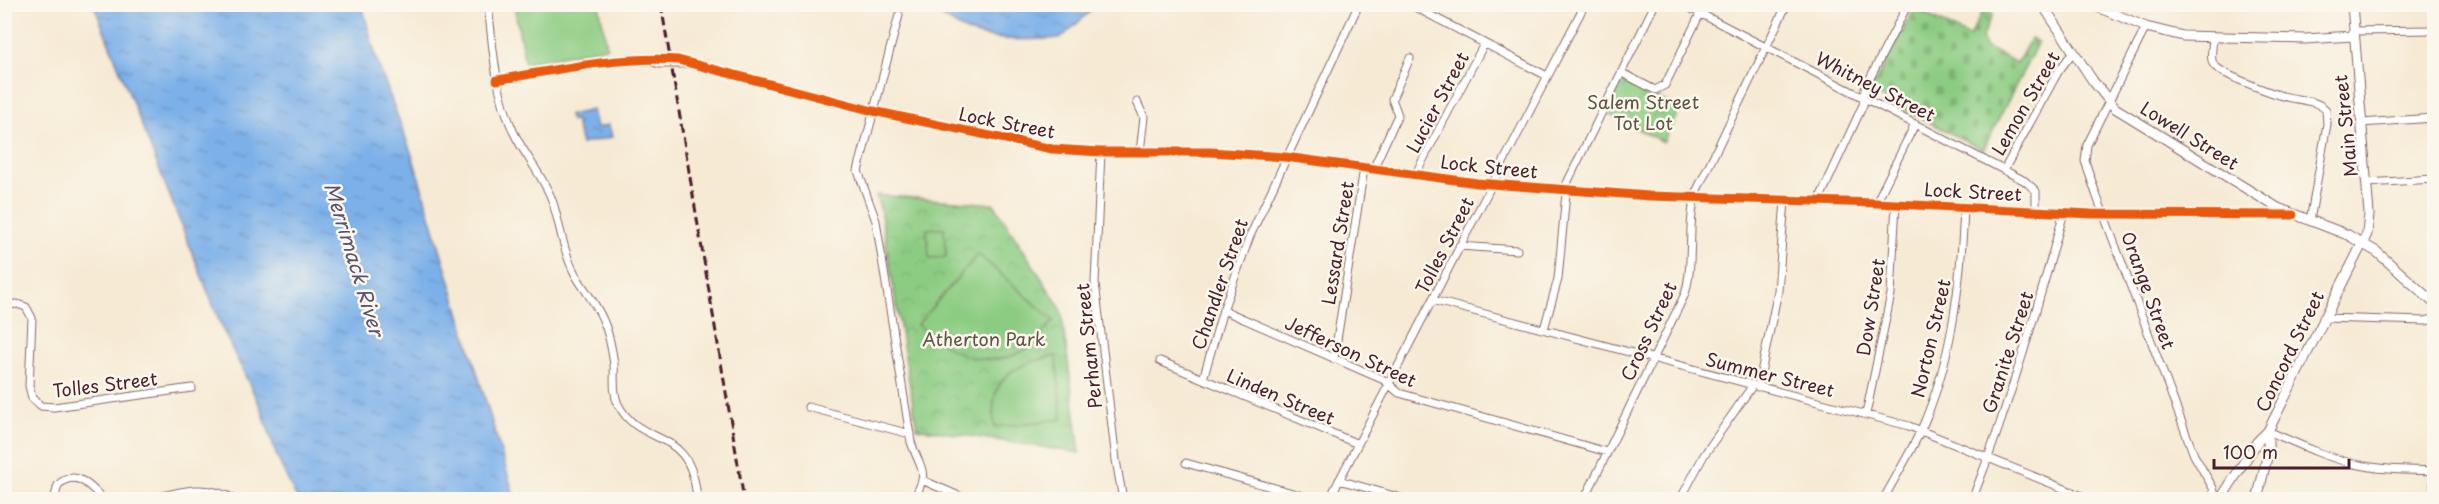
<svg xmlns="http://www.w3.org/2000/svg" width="2439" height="504" font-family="'Playpen Sans',sans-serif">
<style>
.cemetery{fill:url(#cemetery-stones);stroke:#6b7656;stroke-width:1.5}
.park{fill:url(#park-crowns);stroke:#6b7656;stroke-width:1.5}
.pitch{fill:#8ccc82;stroke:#6b7656;stroke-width:1.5}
.water{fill:url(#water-ripples);stroke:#63688a;stroke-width:1.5}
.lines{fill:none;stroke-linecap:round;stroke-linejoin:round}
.street-casing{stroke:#866666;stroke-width:9}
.secondary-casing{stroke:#866666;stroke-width:11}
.street{stroke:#fff;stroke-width:7}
.secondary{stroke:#fff;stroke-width:9}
.rail{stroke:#4a1f2b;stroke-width:3;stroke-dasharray:9 4.5;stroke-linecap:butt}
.cycleway-casing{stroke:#fbf7ec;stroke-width:13}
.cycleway{stroke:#e8590c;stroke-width:9}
.labels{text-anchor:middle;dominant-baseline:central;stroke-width:5;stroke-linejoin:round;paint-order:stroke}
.street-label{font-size:18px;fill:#4a1f2b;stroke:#fbf7ec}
.park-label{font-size:18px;fill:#5e5345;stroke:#fbf7ec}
.water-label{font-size:20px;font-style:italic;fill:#5c526e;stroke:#fbf7ec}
</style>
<defs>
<pattern id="cemetery-stones" width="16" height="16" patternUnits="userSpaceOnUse" patternTransform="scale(1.5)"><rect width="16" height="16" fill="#8ccc82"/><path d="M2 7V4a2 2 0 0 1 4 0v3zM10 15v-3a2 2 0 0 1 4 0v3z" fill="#7aaf70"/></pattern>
<pattern id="park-crowns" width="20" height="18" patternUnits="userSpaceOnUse" patternTransform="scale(1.5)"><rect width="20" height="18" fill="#8ccc82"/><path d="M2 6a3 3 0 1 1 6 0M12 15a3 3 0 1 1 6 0" fill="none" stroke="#7aaf70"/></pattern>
<pattern id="water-ripples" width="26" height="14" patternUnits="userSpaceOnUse" patternTransform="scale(1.5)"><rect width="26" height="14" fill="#7cb0e9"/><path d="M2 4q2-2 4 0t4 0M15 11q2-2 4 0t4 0" fill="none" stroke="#688fbd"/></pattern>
</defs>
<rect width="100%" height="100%" fill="#fbf7ec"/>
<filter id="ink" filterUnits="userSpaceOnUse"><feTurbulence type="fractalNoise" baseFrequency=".0167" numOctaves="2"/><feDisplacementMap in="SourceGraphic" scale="12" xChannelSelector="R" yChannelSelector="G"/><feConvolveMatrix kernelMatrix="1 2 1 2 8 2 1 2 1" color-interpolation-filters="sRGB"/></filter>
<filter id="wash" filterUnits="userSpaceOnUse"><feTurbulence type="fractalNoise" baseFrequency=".008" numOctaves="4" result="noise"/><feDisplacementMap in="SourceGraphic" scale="24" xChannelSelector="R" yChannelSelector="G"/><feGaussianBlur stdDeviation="1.35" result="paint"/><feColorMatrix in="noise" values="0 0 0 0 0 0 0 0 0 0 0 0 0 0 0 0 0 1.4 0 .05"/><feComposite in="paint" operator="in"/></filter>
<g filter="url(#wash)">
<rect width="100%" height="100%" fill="#f6ead4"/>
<path class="cemetery" d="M1914 8 1969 37 1984 9 1993 14 1982 37 1985 47 2017 63 2031 38 2038 42 1983 150 1870 92Z"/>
<path class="park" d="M1622 80 1680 109 1663 142 1606 113Z
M876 195 994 204 1061 309 1080 453 917 428 880 208Z"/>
<path class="pitch" d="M514 5H599L607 47 525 63Z
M944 228 946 257 929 258 927 229Z
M978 254 1054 321C1045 330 1034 345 1023 351 982 372 949 351 917 325Z
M1056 356 1062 419 995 427C986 379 1014 363 1056 356Z"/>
<path class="water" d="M94 5H362L376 58 412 155 515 499H297L277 457 262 410 223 330Z
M924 5H1097L1061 38C1031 40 986 43 959 27 947 20 936 12 924 5Z
M592 110 596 128 609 125 612 137 581 144 575 120 571 121 569 115Z"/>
</g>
<g filter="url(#ink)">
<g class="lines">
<g class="street-casing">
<path id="street" d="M488 4C493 49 495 92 514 133 525 156 543 176 552 200 560 223 562 248 573 270 581 287 596 302 603 320 609 333 612 350 614 364 615 377 612 392 618 404 641 450 692 423 697 500
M1409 4 1547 76
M1682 4 2025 181 2036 191V210
M1895 4 1905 10
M899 15 858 171 876 221 911 442C920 470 931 470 913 500
M2146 27 2087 145 2085 161 2096 194 2194 455 2213 488 2216 500
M2353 31 2434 30
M2213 38C2213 45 2209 59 2214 65 2222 75 2273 94 2287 97 2299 100 2317 100 2326 110L2327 124 2310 221
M650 61 659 64H686
M1622 73 1655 90 1665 85 1700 14
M497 80C555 70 618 56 678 60L873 111 1052 149 1101 152H1210L1285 157 1477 183 1649 196 1876 203 2091 214 2293 215
M1137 102 1144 117 1140 152
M2361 123 2434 118
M1101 152 1095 283 1116 460 1123 500
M1373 169 1398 115 1392 99 1410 58
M2004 170 2058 72 2073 52
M1415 175 1484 44
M2367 183 2434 179
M1819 200 1863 105 1865 88 1908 4
M1876 203 1915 124
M1459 246 1517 250
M1432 300 1909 426 2092 500
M4 305 17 304 26 307 32 318 29 386 32 398 41 406 54 407 192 388
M1223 310 1384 380 1399 393 1607 452
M2323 318 2425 321 2434 319
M1544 329 1558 279 1567 183 1655 4
M1334 359 1364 168
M1160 361 1358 444
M1203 379 1223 310 1250 236 1359 4
M1758 387 1778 291 1785 200
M808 407 910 434
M1866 414 1891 294 1896 203
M2268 431C2296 443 2325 457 2355 464 2381 470 2408 470 2434 471
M1186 463 1317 500
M922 480 968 500
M1339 480 1408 500
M54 500 58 485C76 468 90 486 104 500
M147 500C178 492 206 482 235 500
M1329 500 1585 4
M1584 500 1685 294C1695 260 1686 223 1697 190L1787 4
M1680 500 1704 455 1753 385
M1883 500C1897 474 1913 449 1924 423 1953 355 1961 280 1964 207
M1972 500C2009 406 2037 309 2064 212
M2434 500V476"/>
</g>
<g class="secondary-casing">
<path id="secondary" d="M2042 4 2093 81 2115 108 2278 208 2348 235 2377 252 2434 303
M2090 4 2146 27 2183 36 2305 39 2353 36
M2220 500 2257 442 2268 431 2367 234 2369 214 2352 4
M2257 500 2268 453V431"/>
</g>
<use href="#street" class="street"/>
<use href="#secondary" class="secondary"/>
<path class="rail" d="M661 4 744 500"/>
<g class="cycleway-casing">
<path id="cycleway" d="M497 80C555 70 618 56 678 60L873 111 1052 149 1101 152H1210L1285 157 1477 183 1649 196 1876 203 2091 214 2293 215"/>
</g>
<use href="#cycleway" class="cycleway"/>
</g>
</g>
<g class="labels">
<g class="street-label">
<text transform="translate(1876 86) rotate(27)">Whitney Street</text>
<text transform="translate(1437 102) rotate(-62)">Lucier Street</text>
<text transform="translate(2025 103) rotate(-60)">Lemon Street</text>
<text transform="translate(1007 122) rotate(11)">Lock Street</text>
<text transform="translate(2345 126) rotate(-96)">Main Street</text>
<text transform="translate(2190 135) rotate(32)">Lowell Street</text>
<text transform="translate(1489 166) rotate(6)">Lock Street</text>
<text transform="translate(1973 191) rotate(3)">Lock Street</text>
<text transform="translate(1337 243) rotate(-81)">Lessard Street</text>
<text transform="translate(1444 245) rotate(-63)">Tolles Street</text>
<text transform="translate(1219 284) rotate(-71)">Chandler Street</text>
<text transform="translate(2149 290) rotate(70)">Orange Street</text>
<text transform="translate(1870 307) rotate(-81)">Dow Street</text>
<text transform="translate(1648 331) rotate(-65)">Cross Street</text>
<text transform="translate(1930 338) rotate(-77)">Norton Street</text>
<text transform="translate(1088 346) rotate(-96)">Perham Street</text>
<text transform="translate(1351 351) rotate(25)">Jefferson Street</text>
<text transform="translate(2289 351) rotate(-64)">Concord Street</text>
<text transform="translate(2007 352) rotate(-72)">Granite Street</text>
<text transform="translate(1770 374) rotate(14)">Summer Street</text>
<text transform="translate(105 384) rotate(-7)">Tolles Street</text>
<text transform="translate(1281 396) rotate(23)">Linden Street</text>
</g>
<g class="park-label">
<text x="1643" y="101">Salem Street<tspan x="1643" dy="21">Tot Lot</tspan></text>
<text x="984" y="338">Atherton Park</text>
</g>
<g class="water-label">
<text transform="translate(355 259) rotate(73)">Merrimack River</text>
</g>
</g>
<rect width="2439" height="504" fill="none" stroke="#fbf7ec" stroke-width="24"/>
<path d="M2214 459v9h135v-9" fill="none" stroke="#4a1f2b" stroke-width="3"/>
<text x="2223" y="459" font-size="18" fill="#4a1f2b" stroke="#fbf7ec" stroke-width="4.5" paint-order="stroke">100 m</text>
</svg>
